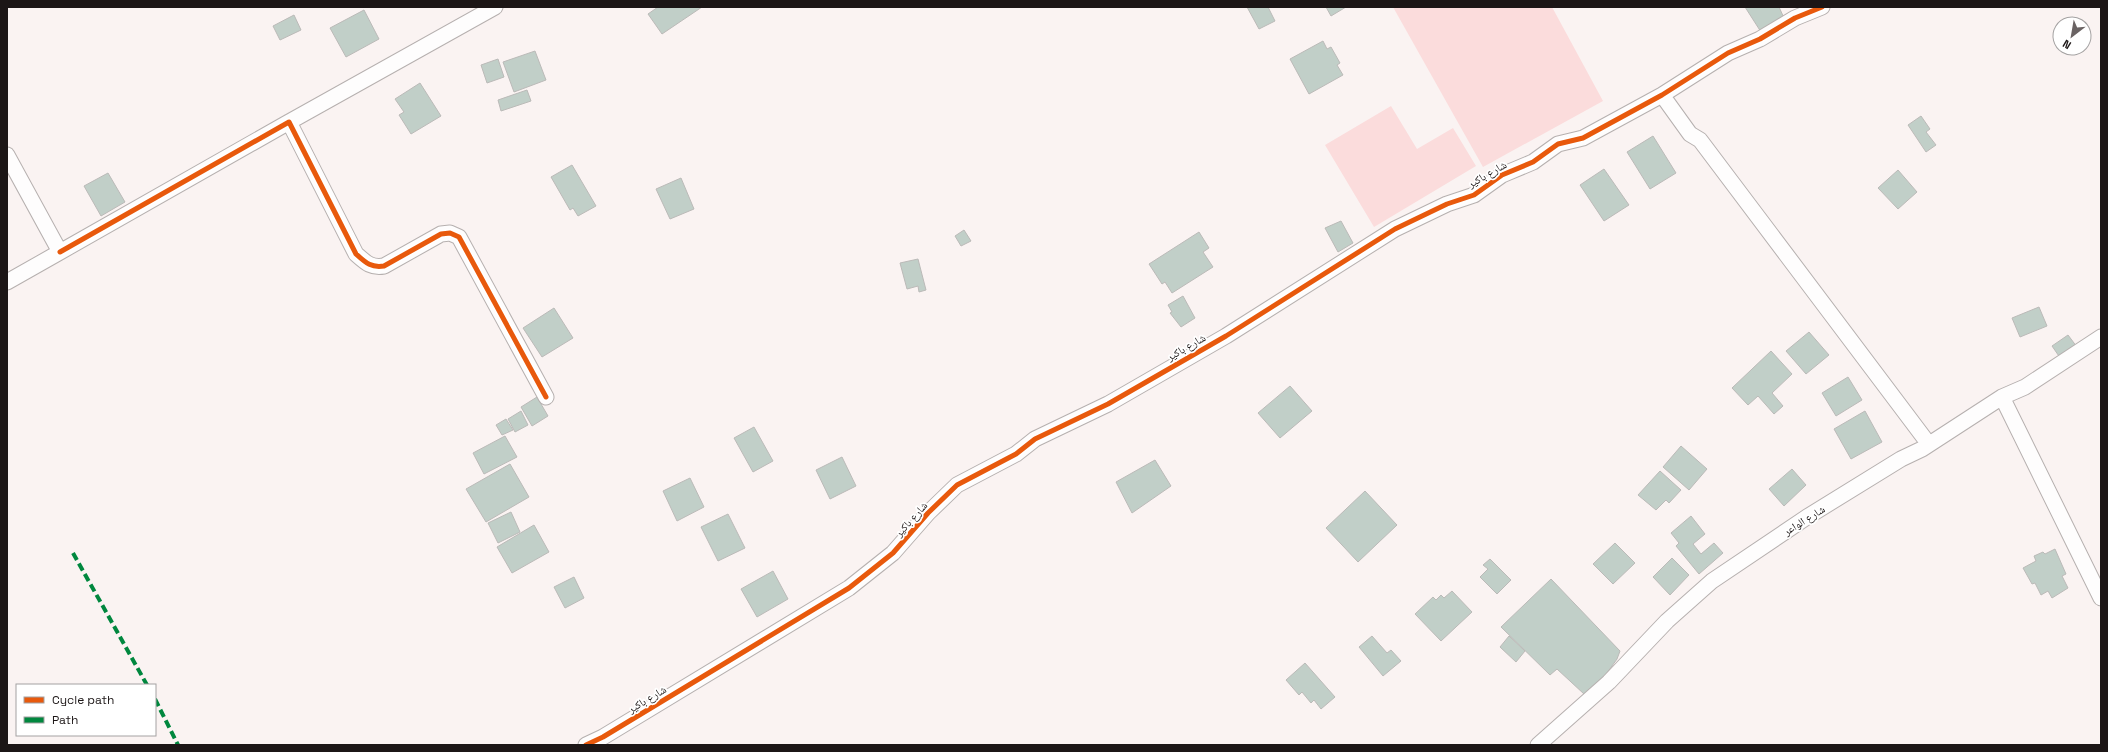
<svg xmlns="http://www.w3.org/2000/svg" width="2108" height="752" font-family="'Space Grotesk','Noto Naskh Arabic',sans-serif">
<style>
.green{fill:#fbdcdc}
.building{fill:#c1cfc8;stroke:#bbbab8}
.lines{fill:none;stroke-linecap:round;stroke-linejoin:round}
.street-casing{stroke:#b6b0af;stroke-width:17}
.street{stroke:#fefdfd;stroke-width:15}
.quiet{stroke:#00873e;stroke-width:4;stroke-dasharray:8 4;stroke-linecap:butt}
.cycleway-casing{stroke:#fff;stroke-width:8}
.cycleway{stroke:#e8590c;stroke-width:5}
.labels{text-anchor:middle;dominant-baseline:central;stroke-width:3.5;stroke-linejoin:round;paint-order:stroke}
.street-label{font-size:11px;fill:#1c1616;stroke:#fff}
</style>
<rect width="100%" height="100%" fill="#faf3f2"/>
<path class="green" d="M1393 7H1552L1603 101 1483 167Z
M1391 106 1417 149 1453 128 1476 166 1374 227 1325 145Z"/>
<path class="building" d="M658 7H702L662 34 648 14Z
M1247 7H1268L1275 21 1259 29Z
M1326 7H1346L1331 16Z
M1745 7H1779L1784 18 1761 32Z
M364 10 379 39 346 57 330 28Z
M294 15 301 30 280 40 273 26Z
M1323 41 1327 49 1331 47 1340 63 1337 65 1343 75 1309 94 1290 59Z
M535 51 546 80 514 92 503 62Z
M498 59 504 77 487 83 481 65Z
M420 83 441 116 411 134 399 115 404 112 395 99Z
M527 90 531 101 501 111 498 100Z
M1921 116 1930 129 1926 132 1936 145 1926 152 1908 125Z
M1653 136 1676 173 1650 189 1627 152Z
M572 165 596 206 578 216 573 208 570 210 551 177Z
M1604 169 1629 205 1604 221 1580 185Z
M1898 170 1917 192 1898 209 1878 188Z
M108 173 125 202 101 216 84 186Z
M681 178 694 209 670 219 656 189Z
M1341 221 1353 243 1338 252 1325 228Z
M964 230 971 241 961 246 955 236Z
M1199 232 1209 248 1203 252 1213 267 1172 293 1165 282 1162 284 1149 264Z
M918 259 926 290 919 292 918 286 907 289 900 263Z
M1183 296 1195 318 1181 327 1170 313 1172 312 1168 305Z
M2039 307 2047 326 2020 337 2012 318Z
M554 308 573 338 542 357 523 328Z
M1809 332 1829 355 1806 374 1786 351Z
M2068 335 2080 351 2063 362 2052 346Z
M1771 351 1792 374 1772 393 1783 406 1774 414 1758 396 1748 405 1732 388Z
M1848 377 1862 400 1836 416 1822 393Z
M1290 386 1312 411 1280 438 1258 413Z
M537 397 548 416 532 426 521 407Z
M521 411 528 425 515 432 508 419Z
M1865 411 1882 442 1851 459 1834 429Z
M506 419 513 430 502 435 496 425Z
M754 427 773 461 753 472 734 438Z
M505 436 517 457 484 474 473 453Z
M1681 446 1707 469 1689 490 1663 467Z
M842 457 856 486 830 499 816 470Z
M1155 460 1171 486 1132 513 1116 482Z
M510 464 529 497 486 522 466 489Z
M1792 469 1806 485 1784 506 1769 489Z
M1660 471 1681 490 1669 503 1666 500 1656 510 1638 495Z
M690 478 704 507 677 521 663 491Z
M1365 491 1397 525 1358 562 1326 528Z
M511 512 520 532 498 543 488 523Z
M728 514 745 548 718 561 701 527Z
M1691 516 1705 534 1693 544 1701 554 1714 543 1723 553 1699 574 1676 546 1679 543 1671 533Z
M534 525 549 552 512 573 497 547Z
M1615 543 1635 563 1613 584 1593 564Z
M2055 549 2066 574 2062 576 2068 588 2052 598 2048 591 2041 595 2035 583 2032 584 2023 568 2036 561 2034 556 2043 552 2045 554Z
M1672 558 1689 575 1670 595 1653 577Z
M1490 559 1511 580 1497 594 1480 577 1488 569 1483 565Z
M773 571 788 599 757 617 741 589Z
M574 577 584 598 565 608 554 587Z
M1551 579 1620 651 1617 659 1604 677 1584 694 1557 669 1550 675 1501 627Z
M1452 591 1472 612 1441 641 1415 614 1433 597 1436 600 1441 595 1444 598Z
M1372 636 1387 653 1391 650 1401 661 1383 676 1359 647Z
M1509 636 1525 651 1516 662 1500 647Z
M1305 663 1335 697 1321 709 1314 700 1311 703 1302 692 1299 695 1286 680Z"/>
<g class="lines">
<g class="street-casing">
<path id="street" d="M1662 95 1690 134 1700 140 1928 443
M289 122 495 7
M7 155 60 252 7 282
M60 252 289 122 356 254C366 263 371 268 384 266L441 234 450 233 459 237 546 397
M2002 397 2101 598
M586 745 603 737 849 588 893 553 928 513 957 485 1016 454 1035 439 1108 404 1226 336 1395 229 1447 204 1474 195 1502 175 1533 162 1558 144 1583 138 1662 95 1728 53 1760 39 1795 18 1822 7
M1538 745 1609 682 1667 621 1712 581 1807 517 1901 459 1922 449 2002 397 2025 387 2101 337"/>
</g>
<use href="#street" class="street"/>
<path class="quiet" d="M73 553 147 685
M155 699 178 745"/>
<g class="cycleway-casing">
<path id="cycleway" d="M60 252 289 122 356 254C366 263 371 268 384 266L441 234 450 233 459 237 546 397
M586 745 603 737 849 588 893 553 928 513 957 485 1016 454 1035 439 1108 404 1226 336 1395 229 1447 204 1474 195 1502 175 1533 162 1558 144 1583 138 1662 95 1728 53 1760 39 1795 18 1822 7"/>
</g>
<use href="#cycleway" class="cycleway"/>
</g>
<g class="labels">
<g class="street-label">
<text transform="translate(1487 174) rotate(-30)">شارع باكير</text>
<text transform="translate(1186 347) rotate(-30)">شارع باكير</text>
<text transform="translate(911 519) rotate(-48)">شارع باكير</text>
<text transform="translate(1804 520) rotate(-32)">شارع الواعر</text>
<text transform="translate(647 699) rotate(-31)">شارع باكير</text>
</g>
</g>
<rect width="2108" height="752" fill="none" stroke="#1c1616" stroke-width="16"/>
<rect x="16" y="684" width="140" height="52" fill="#ffffff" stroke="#a4a2a2"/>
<rect x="24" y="697" width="20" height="6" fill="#e8590c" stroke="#a4a2a2"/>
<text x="52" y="704" font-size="12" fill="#1c1616">Cycle path</text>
<rect x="24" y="717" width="20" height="6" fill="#00873e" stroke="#a4a2a2"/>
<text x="52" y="724" font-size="12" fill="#1c1616">Path</text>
<g transform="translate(2072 36) rotate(211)"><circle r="19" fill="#ffffff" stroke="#a4a2a2"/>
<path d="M0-3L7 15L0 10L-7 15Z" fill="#6a6363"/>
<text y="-6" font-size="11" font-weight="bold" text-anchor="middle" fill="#1c1616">N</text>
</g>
</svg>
